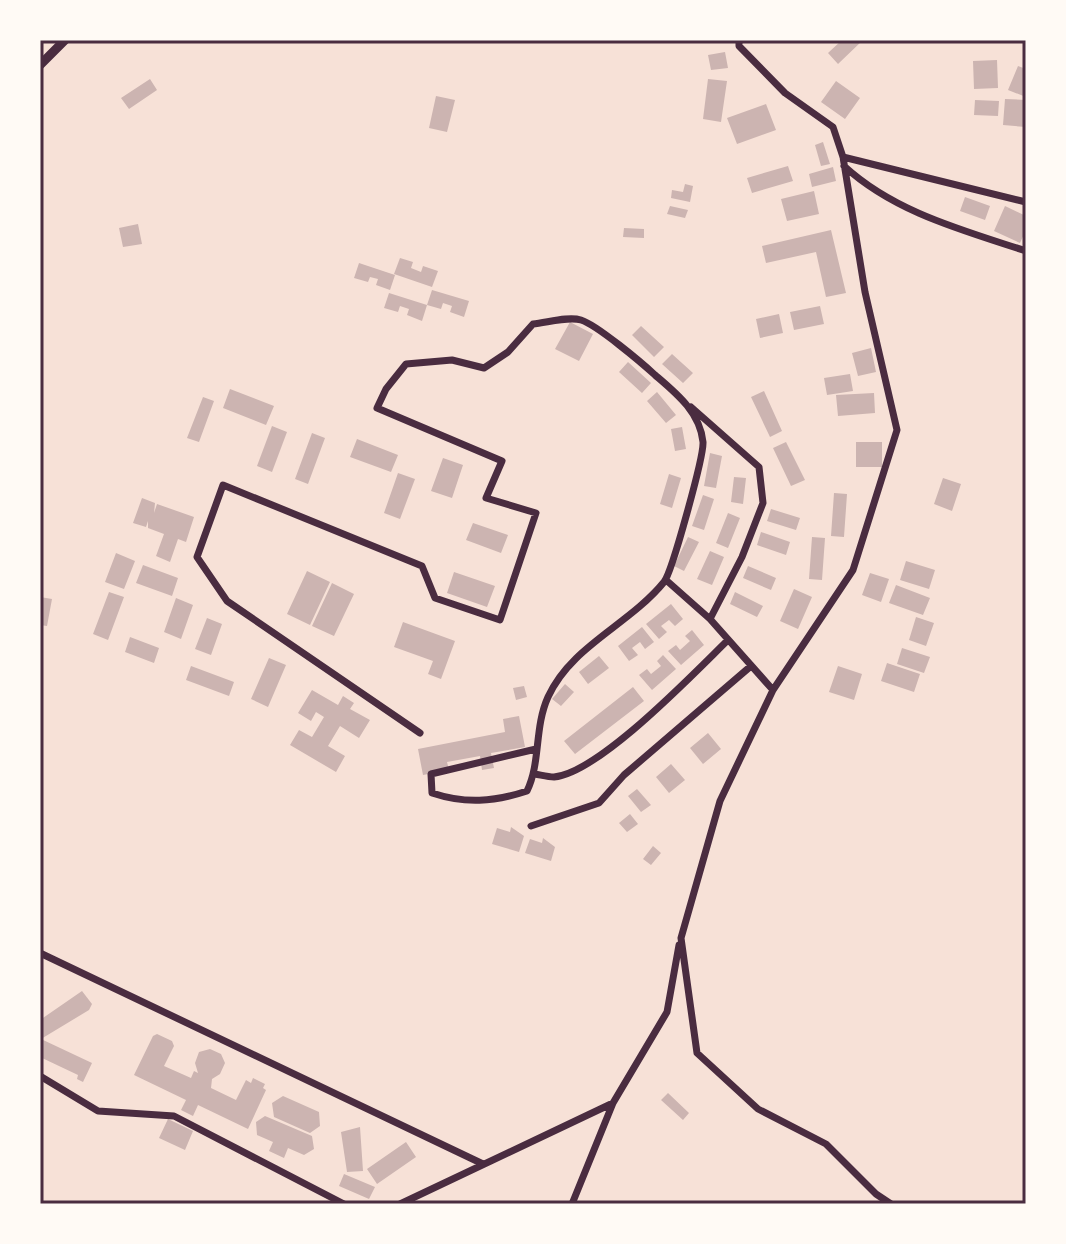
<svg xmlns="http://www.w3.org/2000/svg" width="1066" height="1244" font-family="'Playfair Display',serif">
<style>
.building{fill:#ccb4b1}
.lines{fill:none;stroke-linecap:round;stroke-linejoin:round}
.minor{stroke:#4a2c40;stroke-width:7}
.tertiary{stroke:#4a2c40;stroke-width:9}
.neatline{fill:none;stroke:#4a2c40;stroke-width:3}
</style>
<rect width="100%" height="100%" fill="#f7e1d7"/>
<path class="building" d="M842 40H863L838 64 828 53Z
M725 52 728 68 711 70 708 55Z
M997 60 998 88 974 89 973 61Z
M1018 66 1026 69V97L1008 90Z
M150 79 157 90 129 109 121 98Z
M708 79 727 81 721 122 703 119Z
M836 81 860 98 845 119 821 102Z
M436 96 455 100 447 132 429 128Z
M1005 99 1026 100V127L1003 125Z
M975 100 999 101 998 116 974 115Z
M766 104 776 130 737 144 727 118Z
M823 142 830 164 821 166 815 145Z
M788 166 793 181 752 193 747 178Z
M833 167 836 181 812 187 809 174Z
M685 184 693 186 690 202 671 198 672 190 683 192Z
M814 191 819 214 787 221 781 199Z
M965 197 990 206 985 220 960 211Z
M670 206 688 210 685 218 667 214Z
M1005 206 1026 216V230L1020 243 994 231Z
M138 224 142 244 123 247 119 228Z
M624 228 644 229V238L623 237Z
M831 230 846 293 826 297 816 252 766 263 762 246Z
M400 258 413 262 411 268 421 272 423 266 438 271 432 287 394 274Z
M359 263 395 275 390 290 376 285 378 279 370 277 368 282 354 278Z
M432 290 469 301 464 317 450 312 452 306 443 303 441 309 427 305Z
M389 293 427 305 422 321 407 315 409 309 400 306 398 312 384 308Z
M820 306 824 324 794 330 790 312Z
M779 314 783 333 760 338 756 319Z
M570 322 593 334 579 361 555 349Z
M641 326 664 347 654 357 632 335Z
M871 348 876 372 858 376 852 353Z
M672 354 693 373 683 383 662 364Z
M628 362 651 383 642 393 619 372Z
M850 374 853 391 827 395 824 378Z
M230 389 274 406 266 425 223 408Z
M764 391 782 431 770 437 751 397Z
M657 392 676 415 666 423 647 401Z
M874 393 875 413 838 416 836 395Z
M203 397 214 401 199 442 187 438Z
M272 426 287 432 272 472 257 466Z
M682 427 686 449 675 451 671 429Z
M312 433 325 438 308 484 295 479Z
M357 439 398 455 391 472 350 457Z
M786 442 805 480 791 486 773 448Z
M856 442H882V467H856Z
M710 453 722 456 716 488 704 486Z
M443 458 463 465 452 498 431 491Z
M398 473 415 479 400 519 384 513Z
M669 474 681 478 672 508 660 504Z
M734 477 746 478 743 504 731 502Z
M943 478 961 484 952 511 934 504Z
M834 493 847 494 844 537 831 536Z
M703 495 714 499 704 530 692 526Z
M142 498 155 503 154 513 157 504 194 517 186 542 178 539 170 562 156 556 164 534 148 528V521L146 527 133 523Z
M771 509 800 518 796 530 767 521Z
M728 513 740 518 728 548 716 543Z
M473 523 508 535 501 553 466 540Z
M761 532 790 542 786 555 757 545Z
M688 537 699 542 684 571 674 566Z
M812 537 825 538 822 580 809 579Z
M710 551 724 557 712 585 697 579Z
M116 553 135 561 124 589 105 582Z
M906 561 935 570 929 589 900 580Z
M143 565 178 578 172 596 136 583Z
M748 566 776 578 771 590 743 578Z
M307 571 330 582 310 625 287 614Z
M454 572 495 586 487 607 447 593Z
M870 573 889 579 881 602 862 595Z
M332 583 354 594 334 636 312 626Z
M896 585 930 598 923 615 889 603Z
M794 589 812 597 798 629 780 621Z
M109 592 124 597 108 640 93 634Z
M735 592 763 606 757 617 730 604Z
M40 597 52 599 47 626 40 625Z
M176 598 193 605 181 639 164 632Z
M671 604 683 619 675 626 669 620 661 626 667 632 659 639 646 624Z
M916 617 934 623 926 646 909 640Z
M207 618 222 624 211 655 195 649Z
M403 622 455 641 441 679 428 674 433 661 394 647Z
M642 627 654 642 645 649 640 642 632 648 638 655 629 661 618 646Z
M692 630 704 645 681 665 668 651 676 645 680 650 690 641 685 636Z
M130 637 159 648 154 663 125 652Z
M902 648 930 657 924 673 897 664Z
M663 655 676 669 652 690 639 675 647 669 651 674 661 666 657 661Z
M599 656 609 668 588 684 579 672Z
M269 658 286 665 268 707 251 699Z
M887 663 920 674 914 692 881 681Z
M191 666 234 682 229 696 186 680Z
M838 666 862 674 854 700 829 692Z
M565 684 574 692 561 706 552 699Z
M524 686 527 697 516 700 513 688Z
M633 687 644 701 575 754 564 741Z
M312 690 338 705 343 696 354 703 350 709 370 720 359 738 340 726 328 746 345 756 336 772 290 745 299 730 312 737 324 717 316 712 311 721 298 713Z
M519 716 525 747 491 753 494 768 482 770 480 756 447 762 449 770 423 775 418 749 505 732 503 719Z
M708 733 721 749 703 764 690 748Z
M671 764 685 780 669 793 656 777Z
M637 789 651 805 641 812 628 796Z
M630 814 638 824 627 832 619 823Z
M511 827 524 836 519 852 492 844 497 828 510 832Z
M543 838 555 847 551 861 525 853 530 839 542 843Z
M653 846 661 853 651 865 643 859Z
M82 991 92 1004 89 1010 41 1039 92 1063 83 1082 77 1079 78 1075 40 1057V1020Z
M157 1034 172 1041 174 1046 164 1066 191 1078 194 1071 198 1073 195 1063 199 1052 210 1049 221 1054 225 1063 220 1074 212 1079 211 1088 236 1100 246 1080 251 1083 253 1078 265 1084 263 1088 266 1090 248 1129 198 1105 193 1116 181 1110 186 1100 134 1075 153 1036Z
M668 1093 689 1113 683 1120 661 1100Z
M283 1096 319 1112 320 1126 310 1133 274 1117 272 1103Z
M265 1116 312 1136 314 1149 304 1155 288 1148 284 1158 269 1151 273 1142 257 1135 256 1122Z
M168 1119 193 1131 185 1150 159 1138Z
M360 1127 363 1171 347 1172 341 1132Z
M406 1142 416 1157 377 1184 367 1169Z
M344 1174 375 1187 369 1199 339 1186Z"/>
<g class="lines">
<path class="minor" d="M739 40V46L785 93 833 127 843 157 865 292 897 430 853 570 773 690 720 801 681 938 697 1053 758 1109 826 1144 876 1194 891 1204
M843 157 1026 202
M844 166C894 212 962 230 1026 251
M691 407 759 467 763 503 742 557 710 619
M666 580 710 619 773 690
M420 733 227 601 197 557 223 485 422 566 435 598 500 620 536 513 486 498 502 461 377 408 386 389 406 364 452 360 484 368 508 352 533 324C546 323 568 316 581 320 597 325 642 363 655 375 676 393 700 412 703 442 704 456 672 572 664 582 629 625 571 646 548 697 534 728 541 762 527 791 494 802 465 804 432 793L431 774 536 749
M535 774C541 775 548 777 554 777 599 773 694 673 728 640
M531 826 599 803 624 775 751 666
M40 953 483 1164
M40 1076 98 1111 174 1116 344 1204
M400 1204 613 1103 667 1012 679 945
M572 1204 613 1103"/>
<path class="tertiary" d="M40 65 65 40"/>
</g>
<rect width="1066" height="1244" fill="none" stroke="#fffaf5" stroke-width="84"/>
<rect x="42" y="42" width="982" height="1160" class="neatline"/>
</svg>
